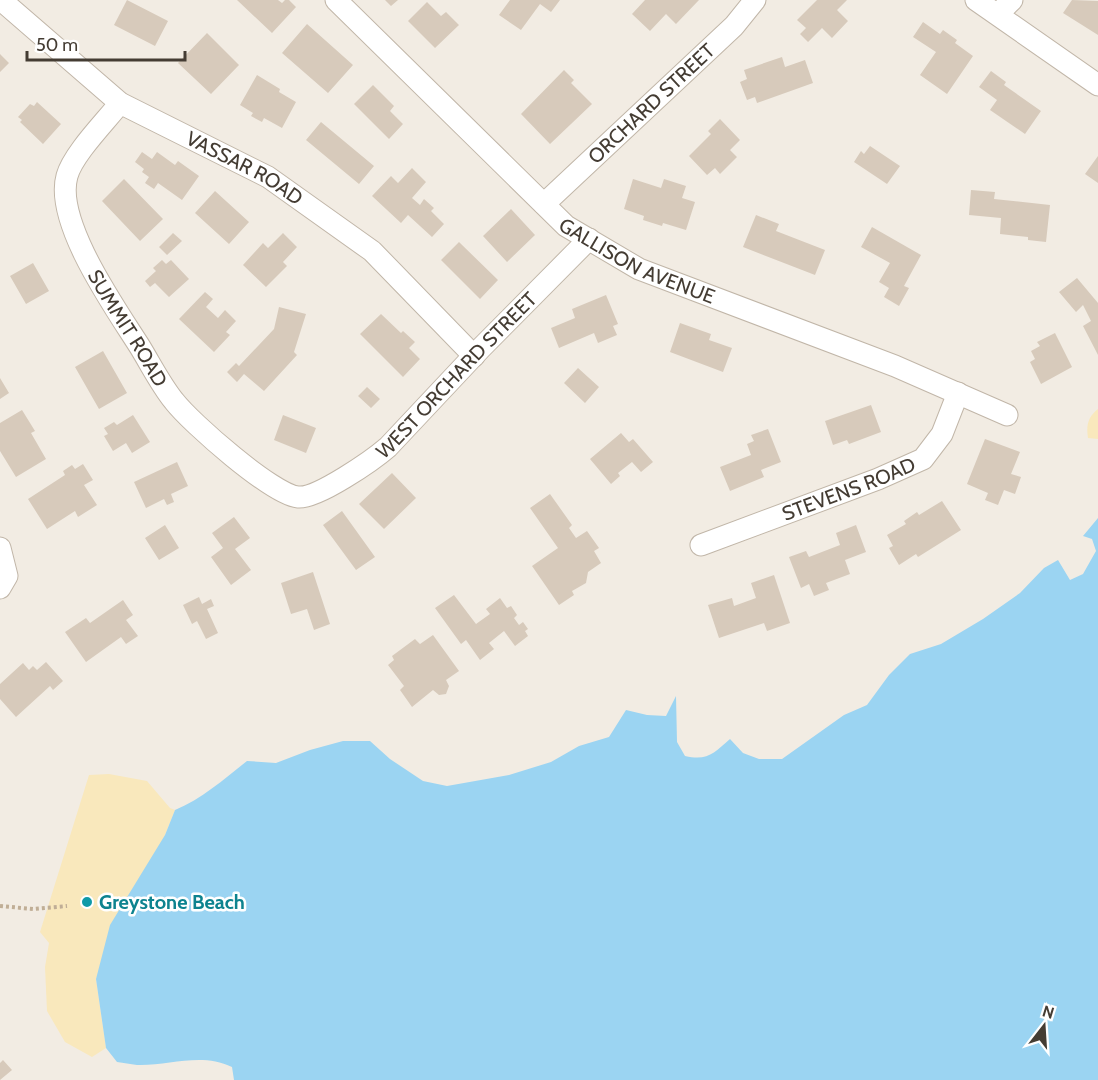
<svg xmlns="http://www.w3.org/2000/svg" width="1098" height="1080" font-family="Cabin,sans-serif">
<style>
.sand{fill:#f9e8bc}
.water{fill:#9bd4f2}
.building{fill:#d7cabb}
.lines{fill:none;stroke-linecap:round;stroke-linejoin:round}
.street-casing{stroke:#c1b6a8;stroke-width:23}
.path{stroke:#c0ae96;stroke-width:4;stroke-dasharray:3 3;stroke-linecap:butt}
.street{stroke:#fff;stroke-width:21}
.culture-dot{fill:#0f9aa8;stroke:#fff;stroke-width:2}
.labels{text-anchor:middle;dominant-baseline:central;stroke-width:5;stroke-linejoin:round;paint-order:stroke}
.street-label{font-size:20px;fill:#443c33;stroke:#fff}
.culture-label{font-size:20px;font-weight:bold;fill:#0d838f;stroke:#fff;text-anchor:start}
</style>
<rect width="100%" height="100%" fill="#f2ece3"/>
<path class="sand" d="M1098 409V439L1088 438C1086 425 1088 417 1098 409Z
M109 774 147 781 170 808 175 810 165 835 96 979 106 1048 92 1057 65 1042 47 1011 45 967 49 943 40 932 89 775Z"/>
<path class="water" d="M1098 518V1080H234L232 1067C201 1052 169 1066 137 1065 130 1064 124 1063 117 1062L106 1048 96 979 110 925 165 835 175 810C202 799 224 779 247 761L276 763 310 750 343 741H370L390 759 423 781 447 786 509 775 551 762 579 746 609 737 626 710 647 715 666 716 676 696 677 742 685 756C708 761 714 753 730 739L743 753 759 759H782L844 715 867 705 889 675 910 654 941 644 983 619 1020 593 1044 568 1058 560 1070 580 1083 574 1096 551 1092 539 1083 536Z"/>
<path class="building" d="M127 0 168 21 155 46 114 25Z
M237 0H278L282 3 285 0H289L296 7 272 33Z
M385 0H398L391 6Z
M510 0H560L551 12 540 4 521 30 499 15Z
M645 0H699L676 24 666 14 650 31 632 14Z
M817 0H847L837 10 848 21 832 38 822 28 808 42 800 34 806 28 797 20Z
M1072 0 1098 1V35L1063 13Z
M427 2 441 16 446 12 459 25 435 48 408 21Z
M923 22 940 34 943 30 957 40 955 43 973 56 947 94 920 75 936 52 913 37Z
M307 24 353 65 328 93 282 53Z
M207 33 239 65 211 94 178 63Z
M0 54 9 63 0 72Z
M782 57 785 67 805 60 813 83 757 103 755 97 747 100 740 82 747 79 744 70Z
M564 70 574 80 571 83 592 104 550 144 521 114Z
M991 71 1006 82 1004 85 1041 111 1025 134 990 110 997 100 979 87Z
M257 75 280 89 279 92 296 102 282 128 264 118 262 122 251 116 253 113 240 105Z
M373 85 394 106 390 111 403 124 389 139 354 104Z
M37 102 61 124 43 144 20 122 22 120 18 117 30 104 34 106Z
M720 119 740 140 730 150 737 157 720 174 715 168 707 175 689 156 711 134 708 131Z
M321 122 374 166 359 184 306 140Z
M870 146 900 166 887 184 854 162 861 151 864 154Z
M142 152 152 159 157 152 175 165 178 161 199 176 182 200 158 183 154 189 145 183 149 177 142 172 144 169 135 162Z
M1098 156V183L1085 174Z
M412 168 426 182 412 198 420 205 424 199 434 208 431 211 444 224 432 237 408 215 401 223 372 196 391 176 398 183Z
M124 179 163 219 140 241 102 201Z
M633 179 661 188 664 179 686 186 682 198 695 202 686 230 663 223 662 226 643 220 644 216 624 209Z
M971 190 995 192 994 199 1050 205 1046 242 1028 240V237L1000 234 1001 218 969 215Z
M215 191 249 222 229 244 195 213Z
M511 209 535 235 507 262 483 236Z
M756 215 779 224 776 231 825 250 815 275 743 247Z
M872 227 921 255 904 286 909 288 899 306 884 297 889 288 879 282 890 263 861 247Z
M173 233 182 241 167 255 159 247Z
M283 233 297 247 283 262 287 266 266 287 243 265 263 243 268 248Z
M459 242 498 280 480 299 441 260Z
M162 260 166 264 171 260 189 279 169 297 155 283 150 287 145 281 156 271 153 268Z
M33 263 49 291 26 304 10 276Z
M1077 278 1098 303V355L1083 326 1091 321 1083 305 1076 312 1059 292Z
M205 292 213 299 206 307 218 318 225 310 236 321 226 332 230 335 214 352 179 319Z
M606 295 618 324 613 326 617 335 598 343 594 333 559 348 551 328 575 318 572 309Z
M279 307 306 314 294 352 297 355 264 391 244 374 237 382 227 372 236 363 239 366 274 329Z
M381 314 401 333 403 331 415 342 409 348 420 359 403 377 360 334Z
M680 323 711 334 709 340 732 348 723 372 670 352Z
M1055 333 1072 367 1041 384 1030 362 1035 359 1031 351 1040 346 1037 342Z
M103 351 127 393 99 409 75 367Z
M578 368 599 387 585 403 564 383Z
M0 378 9 393 0 399Z
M367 387 380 399 371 408 358 396Z
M871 405 881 432 849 444 847 440 833 445 825 421Z
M22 410 35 431 31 433 46 459 16 477 0 451V423Z
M133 415 150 442 132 453 126 443 113 451 104 436 108 434 104 428 114 422 117 425Z
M283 415 316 428 306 453 274 440Z
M768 429 781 462 761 470 764 477 730 491 720 467 751 455 747 444 754 441 751 435Z
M621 433 629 442 633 439 653 462 641 472 632 462 618 473 620 476 611 484 590 459Z
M985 439 1020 452 1011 474 1021 477 1015 494 1004 490 998 505 985 500 988 493 967 484Z
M177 462 188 486 171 494 174 502 167 505 164 499 146 508 134 482Z
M83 464 93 480 84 485 97 505 78 517 75 511 47 529 28 499 65 475 63 471 72 465 75 469Z
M392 473 416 498 384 529 359 504Z
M550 494 572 525 569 528 576 538 587 531 599 548 594 551 601 563 588 572 586 583 572 591 574 595 559 605 532 566 558 548 530 508Z
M942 501 961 530 918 557 916 554 899 565 889 548 893 546 887 535 906 524 904 521 917 512 919 515Z
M342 511 375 557 356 570 323 525Z
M234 517 250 538 235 549 251 570 231 585 211 557 223 548 212 533Z
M165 525 179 548 159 560 145 538Z
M856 525 866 552 845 560 850 574 826 583 829 590 814 596 809 584 801 588 789 557 806 551 809 557 840 545 836 533Z
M313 572 330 624 314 630 307 609 291 614 281 583Z
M774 575 790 623 767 631 764 623 719 638 708 605 732 598 734 606 756 598 751 583Z
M454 595 476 624 490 614 486 609 500 598 507 608 511 606 517 615 514 618 519 625 523 622 528 629 525 631 528 636 515 646 504 631 489 643 494 649 480 660 466 640 461 644 435 608Z
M199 597 202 604 211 599 214 606 207 609 218 633 206 639 197 621 192 624 183 605Z
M123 600 133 615 126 620 138 636 126 644 121 637 86 662 65 632 86 618 90 623Z
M433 635 459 671 446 680 449 686 446 694 439 695 433 690 412 707 400 690 404 686 388 665 394 660 392 656 415 639 420 644Z
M46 662 63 681 53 690 50 686 16 717 0 699V684L23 663 29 670 33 666 37 670Z
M3 1060 12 1070 0 1080V1063Z"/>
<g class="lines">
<g class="street-casing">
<g id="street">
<path id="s1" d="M1 0 120 103 268 177 372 251 474 356"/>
<path id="s2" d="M336 0 566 226 639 269 895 366 1007 415"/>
<path d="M976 0 1098 85"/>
<path d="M998 14 1012 0"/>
<path id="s3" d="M120 103C106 121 73 154 67 176 54 222 116 309 140 347 151 365 161 385 174 401 191 423 273 495 298 497 317 499 373 460 388 447L481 348 589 239"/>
<path id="s4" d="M544 204 734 26 755 0"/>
<path id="s5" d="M701 545 878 479 923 459 942 434 958 393"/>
<path d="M0 548 7 576 0 588"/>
</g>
</g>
<path class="path" d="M0 906 33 909 67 906"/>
<use href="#street" class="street"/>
</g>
<circle class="culture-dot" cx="87" cy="902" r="6"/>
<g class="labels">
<g class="street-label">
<text stroke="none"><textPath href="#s4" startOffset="147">ORCHARD STREET</textPath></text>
<text stroke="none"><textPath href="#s1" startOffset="298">VASSAR ROAD</textPath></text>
<text stroke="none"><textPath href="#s2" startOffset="402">GALLISON AVENUE</textPath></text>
<text stroke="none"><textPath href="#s3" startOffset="258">SUMMIT ROAD</textPath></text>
<text stroke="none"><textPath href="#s3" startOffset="706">WEST ORCHARD STREET</textPath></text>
<text stroke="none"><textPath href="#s5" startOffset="158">STEVENS ROAD</textPath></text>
</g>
<g class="culture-label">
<text x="99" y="902">Greystone Beach</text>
</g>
</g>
<g transform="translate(1044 1026) rotate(17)" stroke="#ffffff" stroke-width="4.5" paint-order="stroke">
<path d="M0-4.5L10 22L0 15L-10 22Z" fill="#443c33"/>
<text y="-9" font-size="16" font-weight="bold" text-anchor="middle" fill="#443c33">N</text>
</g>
<path d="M27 51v9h158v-9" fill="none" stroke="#443c33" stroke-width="3"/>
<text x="36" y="51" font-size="18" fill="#443c33" stroke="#ffffff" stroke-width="4.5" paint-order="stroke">50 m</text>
</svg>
